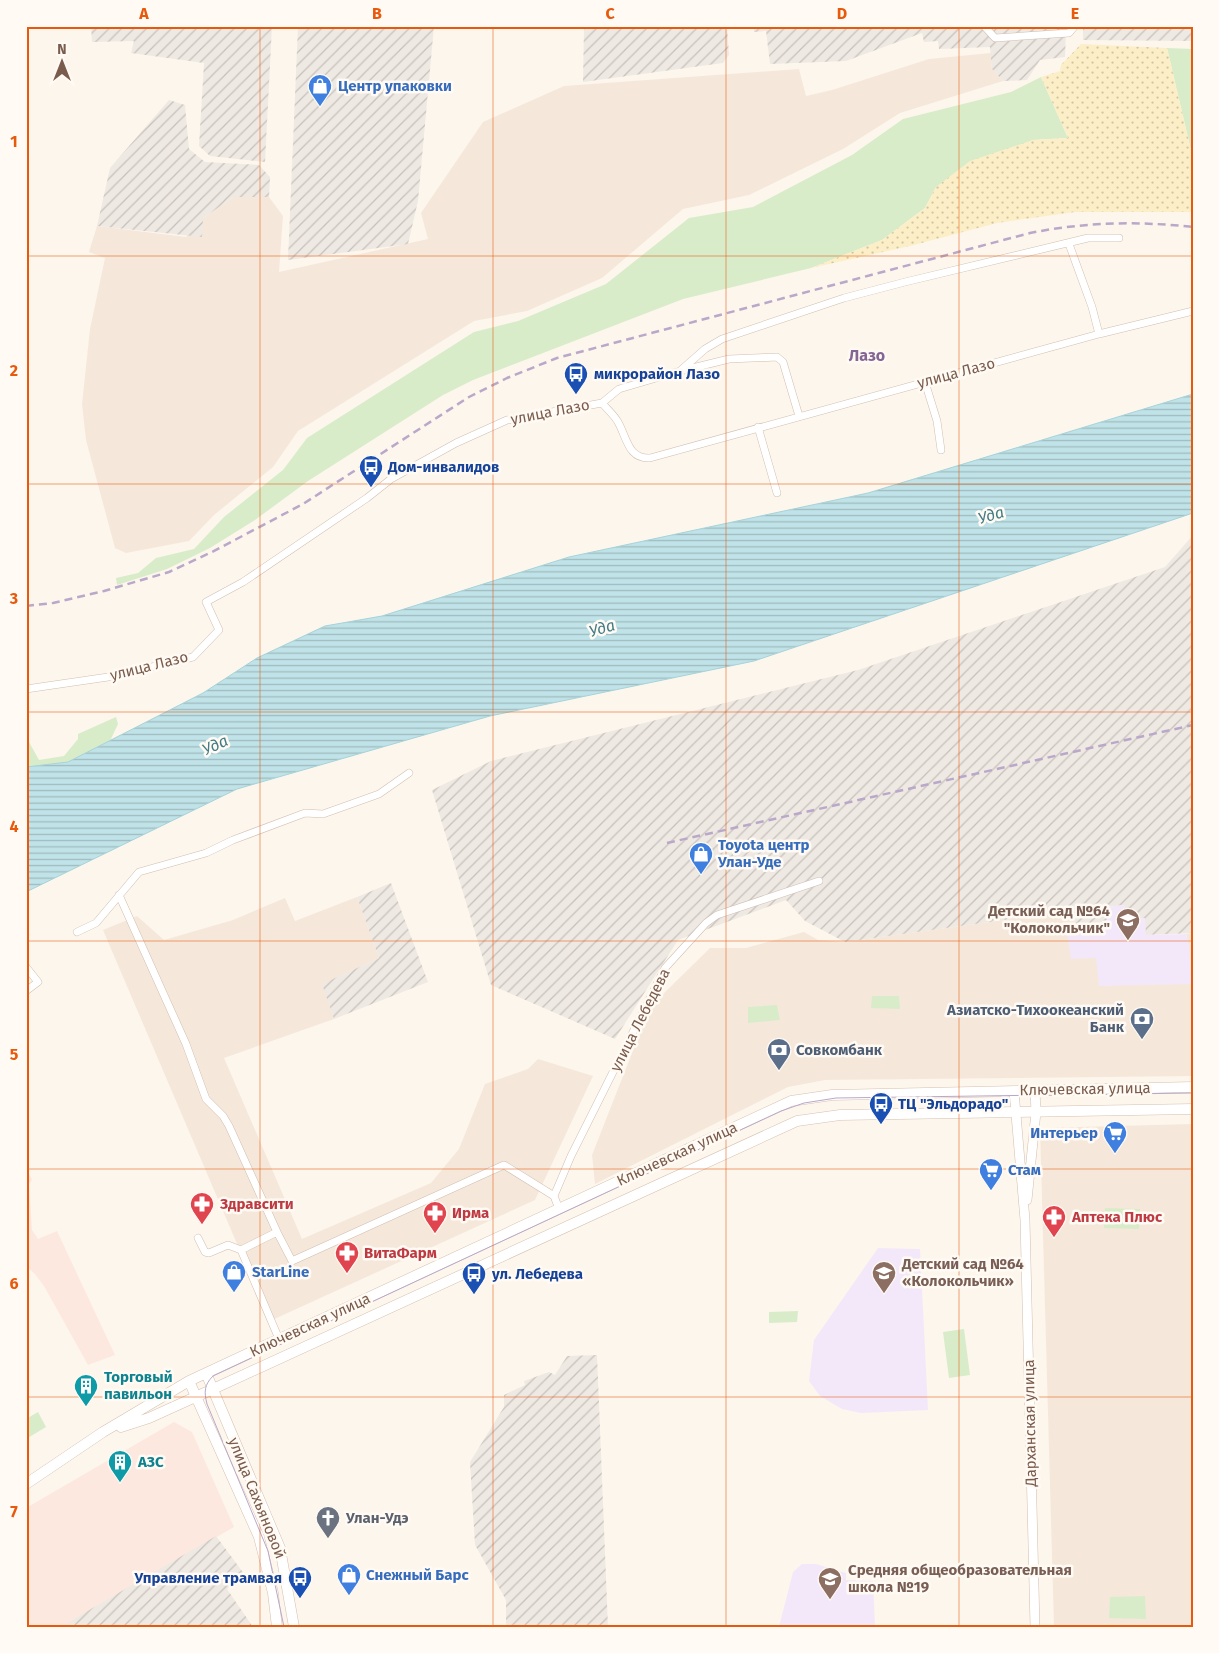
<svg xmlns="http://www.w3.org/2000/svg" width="1219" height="1653" font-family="'Fira Sans',sans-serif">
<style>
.residential{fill:#f5e8da}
.commercial{fill:#fde8e0}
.industrial{fill:url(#industrial-furrows)}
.education{fill:#f3e8fa}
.grass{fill:#d8ecc9}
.sand{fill:url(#sand-dots)}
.water{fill:url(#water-rules);stroke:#a5d3da}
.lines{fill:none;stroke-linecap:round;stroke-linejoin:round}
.minor-casing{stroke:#d1beb0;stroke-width:8}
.tertiary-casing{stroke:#d1beb0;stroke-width:10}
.secondary-casing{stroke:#d6c0b0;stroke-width:11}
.minor{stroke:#fff;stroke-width:7}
.tertiary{stroke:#fff;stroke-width:9}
.secondary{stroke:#fff;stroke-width:10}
.tram{stroke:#b9a8c9;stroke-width:1}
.rail{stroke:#b9a8c9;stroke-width:2.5;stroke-dasharray:8 5;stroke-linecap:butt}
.grid{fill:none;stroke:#e8590c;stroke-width:1;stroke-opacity:0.55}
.labels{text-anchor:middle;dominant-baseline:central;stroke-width:5;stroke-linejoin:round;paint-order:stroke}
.shop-label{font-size:15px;font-weight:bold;fill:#366cbe;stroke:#fffaf3;text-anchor:start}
.street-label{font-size:15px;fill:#7a5c4d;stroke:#fffaf3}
.transit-label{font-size:15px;font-weight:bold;fill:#164399;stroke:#fffaf3;text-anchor:start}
.education-label{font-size:15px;font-weight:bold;fill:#785e54;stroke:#fffaf3;text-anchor:start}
.service-label{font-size:15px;font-weight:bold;fill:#4e5e75;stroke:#fffaf3;text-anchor:end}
.health-label{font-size:15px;font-weight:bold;fill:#be3a42;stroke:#fffaf3;text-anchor:start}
.culture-label{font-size:15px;font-weight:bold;fill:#0d838f;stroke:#fffaf3;text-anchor:start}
.worship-label{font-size:15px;font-weight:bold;fill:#5b616d;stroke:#fffaf3;text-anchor:start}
.neighbourhood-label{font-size:16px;font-weight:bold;fill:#846695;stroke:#fffaf3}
.water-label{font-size:16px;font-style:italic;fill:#437c86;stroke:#fffaf3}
.neatline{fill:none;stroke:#e8590c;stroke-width:2}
.grid-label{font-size:16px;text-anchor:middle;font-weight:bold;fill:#e8590c}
</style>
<defs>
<pattern id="industrial-furrows" width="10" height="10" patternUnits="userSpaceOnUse" patternTransform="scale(1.25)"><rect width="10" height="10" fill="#efe9e4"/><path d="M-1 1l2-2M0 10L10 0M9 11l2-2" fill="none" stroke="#c7c0bb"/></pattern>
<pattern id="sand-dots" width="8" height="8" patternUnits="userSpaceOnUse" patternTransform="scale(1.25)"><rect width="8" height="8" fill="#fcefc7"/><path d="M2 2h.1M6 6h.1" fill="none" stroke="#d1c5a4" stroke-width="1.8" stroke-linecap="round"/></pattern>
<pattern id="water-rules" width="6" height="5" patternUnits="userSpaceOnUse" patternTransform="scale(1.25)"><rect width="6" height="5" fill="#bfe3e8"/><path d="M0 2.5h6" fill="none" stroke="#a0bbbe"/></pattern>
</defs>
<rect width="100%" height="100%" fill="#fdf6ec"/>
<path class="residential" d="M991 53 992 69 1003 81 900 113 843 149 749 195 683 209 602 278 527 311 474 321 298 431 273 467 214 515 189 541 126 553 115 548 86 440 82 404 90 329 105 258 89 252 97 226 186 237 203 218 234 197H269L283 216 279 272 428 239 421 213 483 122 564 86 799 69 806 96 832 90 929 59Z
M357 897 379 958 323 984 334 1019 224 1058 302 1239 431 1183 459 1149 485 1084 528 1069 538 1059 593 1076 535 1200 270 1321 103 930 137 916 164 940 233 920 285 898 295 921Z
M1068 911 1071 925 1067 926 1096 958 1190 984 1189 947 1186 934 1193 933V1076L825 1080 788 1087 595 1184 592 1155 636 1043 655 1002 710 948H746L804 932 818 940 845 942Z
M1193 1124V1627H1054L1040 1128Z"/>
<path class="commercial" d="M26 1167 32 1180 29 1184 32 1230 38 1239 57 1231 115 1355 88 1365 44 1286 35 1274 26 1266Z
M174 1422 192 1432 234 1527 60 1627H26V1508Z"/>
<path class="industrial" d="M91 26H272L265 162 210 156 199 146 204 63 131 53 134 41 92 42Z
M298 26H434L418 201 408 244 288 260Z
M584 26H727L729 55 723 63 583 82Z
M754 26H1047L1049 29H1066L1065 57 1040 60 1027 80 1003 81 992 69 990 47 939 49 938 41 924 42 922 33 846 61 770 64 766 31 754 32Z
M1083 26H1193V41L1083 40Z
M169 100 185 105 189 149 205 162 259 165 270 177 269 197H234L203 218 202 237 97 226 110 168Z
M1193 535V933L1146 935 1128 918 1124 905 1106 907 1108 922 1071 925 1068 911 845 942 805 921 786 900 678 940 615 1039 491 985 432 790 491 761 858 670 1165 567Z
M391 883 428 982 334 1019 322 984 379 958 357 897Z
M597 1355 608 1627H506V1600L475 1545 470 1462 504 1407V1395L525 1385 524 1381 549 1372 555 1375 567 1356Z
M216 1536 245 1575 227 1589 253 1627H60Z"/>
<path class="education" d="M1124 905 1128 918H1145L1146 935 1186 934 1189 947 1191 984 1099 986 1096 958 1071 959 1066 926 1107 922 1106 907Z
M878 1248 920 1249 928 1410 861 1413 842 1409 820 1396 809 1381 814 1340Z
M802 1564H816L846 1573V1580L873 1581 875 1627H779L793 1572Z"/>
<path class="grass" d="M1167 48 1193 49V159Z
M1041 77 1068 138 1033 140 936 187 925 208 882 240 811 268 683 299 473 380 443 395 308 481 255 520 210 548 167 569 117 585 116 578 138 573 156 558 194 549 224 517 283 470 307 438 474 332 518 321 606 284 689 218 753 207 852 155 903 119 1011 92Z
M116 717 118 724 110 741 68 762 26 767V744L29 742 39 760 64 756 78 739V734Z
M872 996H899L900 1009 871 1008Z
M777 1005 780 1020 748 1023V1007Z
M1105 1208 1140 1209 1139 1229 1104 1228Z
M798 1311 797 1322 769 1323V1312Z
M964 1329 970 1375 949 1378 943 1332Z
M38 1412 46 1427 26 1439V1419Z
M1145 1596 1146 1619 1109 1618 1110 1597Z"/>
<path class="sand" d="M1081 44 1167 48 1193 159V212H1075L997 223 910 246 811 268 882 240 925 208 936 187 970 161 1033 140 1068 138 1041 77 1060 71 1061 65Z"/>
<path class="water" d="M1193 394V513L754 661 490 716 237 789 26 892V767L68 762 203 693 257 658 325 626 382 616 569 557 868 493Z"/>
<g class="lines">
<g class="minor-casing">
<path id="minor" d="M984 26 995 38 1069 33 1075 26
M1069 244 1092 307 1099 334
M680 371 705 349 722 339 844 298 905 282 1088 238H1119
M925 382 937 421 941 450
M602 403C607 409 614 415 618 422 627 438 628 459 650 458L1099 334 1193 311
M602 403 619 389 680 371 729 359 777 357 783 362 799 416
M758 427 777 493
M26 689 115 676 193 657 219 630 206 602 243 582 367 498 391 479 456 443 507 420 602 403
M119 895 186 1044 206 1099 223 1116 229 1126 277 1232 292 1261 504 1165 554 1196
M77 932 96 923 139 872 206 853 233 840 305 813 323 814 379 794 409 773
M26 967 38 982 26 991
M559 1209 554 1196 571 1156 665 968 706 923 717 915 819 881
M198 1238 205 1252 209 1253 228 1245 241 1250 279 1339
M241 1250 277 1232"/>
</g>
<g class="tertiary-casing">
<path id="tertiary" d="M1014 1091 1025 1220 1035 1627
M1027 1200 1036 1112 1035 1090"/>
</g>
<g class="secondary-casing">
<path id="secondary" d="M206 1373 280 1548 294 1627
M189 1381 259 1537 273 1593 277 1627
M121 1427 149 1418 213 1389 797 1121 840 1115 1193 1109
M26 1484 103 1432 189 1381 791 1101 832 1095 1193 1087"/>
</g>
<use href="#minor" class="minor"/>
<use href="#tertiary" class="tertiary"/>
<use href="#secondary" class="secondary"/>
<path class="tram" d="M284 1627 268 1551 207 1404C204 1392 204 1385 213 1376L781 1111 804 1103 836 1098 1193 1093"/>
<path class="rail" d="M26 606 53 603 104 591 169 572 212 552 303 504 469 397 507 378 557 358 1030 233C1085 222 1138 221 1193 227
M667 843 1193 725"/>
</g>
<path class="grid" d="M260 26V1627M493 26V1627M726 26V1627M959 26V1627M26 256H1193M26 484H1193M26 712H1193M26 941H1193M26 1169H1193M26 1397H1193"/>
<defs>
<g id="shop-pin" transform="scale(1.25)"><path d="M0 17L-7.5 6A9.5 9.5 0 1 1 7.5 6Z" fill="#3f7fe0" stroke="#fffaf3"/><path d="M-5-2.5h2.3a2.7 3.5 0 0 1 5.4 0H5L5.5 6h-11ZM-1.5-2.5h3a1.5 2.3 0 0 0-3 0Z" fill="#fff"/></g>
<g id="bus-pin" transform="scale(1.25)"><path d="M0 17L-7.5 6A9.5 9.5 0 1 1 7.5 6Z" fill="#1a4fb4" stroke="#fffaf3"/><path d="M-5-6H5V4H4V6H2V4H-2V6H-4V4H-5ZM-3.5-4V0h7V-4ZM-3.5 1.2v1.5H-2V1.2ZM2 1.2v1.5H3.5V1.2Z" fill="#fff"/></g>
<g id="school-pin" transform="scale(1.25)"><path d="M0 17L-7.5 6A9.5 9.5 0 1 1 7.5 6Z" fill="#8d6e63" stroke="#fffaf3"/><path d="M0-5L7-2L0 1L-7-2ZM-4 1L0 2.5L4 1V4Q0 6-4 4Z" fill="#fff"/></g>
<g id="bank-pin" transform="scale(1.25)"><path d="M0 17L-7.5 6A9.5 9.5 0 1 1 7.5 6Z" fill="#5c6f8a" stroke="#fffaf3"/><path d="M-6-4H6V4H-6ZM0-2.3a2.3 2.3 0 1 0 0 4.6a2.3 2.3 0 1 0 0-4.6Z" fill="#fff"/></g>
<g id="supermarket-pin" transform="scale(1.25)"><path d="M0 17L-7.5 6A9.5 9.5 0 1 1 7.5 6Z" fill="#3f7fe0" stroke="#fffaf3"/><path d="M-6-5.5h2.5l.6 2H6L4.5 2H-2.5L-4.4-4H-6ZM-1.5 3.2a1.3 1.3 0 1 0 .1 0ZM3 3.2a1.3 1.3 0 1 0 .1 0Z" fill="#fff"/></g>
<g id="pharmacy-pin" transform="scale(1.25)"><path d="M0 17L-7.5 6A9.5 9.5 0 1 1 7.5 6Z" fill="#e0444e" stroke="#fffaf3"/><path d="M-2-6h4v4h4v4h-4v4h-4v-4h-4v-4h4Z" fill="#fff"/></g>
<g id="building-pin" transform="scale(1.25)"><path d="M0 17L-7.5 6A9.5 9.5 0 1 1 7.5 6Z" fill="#0f9aa8" stroke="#fffaf3"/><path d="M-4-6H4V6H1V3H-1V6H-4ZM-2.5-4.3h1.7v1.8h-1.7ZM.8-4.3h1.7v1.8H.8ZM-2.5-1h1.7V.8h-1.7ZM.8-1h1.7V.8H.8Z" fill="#fff"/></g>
<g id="church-pin" transform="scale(1.25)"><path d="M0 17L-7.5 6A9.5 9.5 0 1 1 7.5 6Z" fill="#6b7280" stroke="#fffaf3"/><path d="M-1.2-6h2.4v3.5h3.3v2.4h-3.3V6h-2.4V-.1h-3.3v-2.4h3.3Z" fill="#fff"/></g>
</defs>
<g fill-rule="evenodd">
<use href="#shop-pin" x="320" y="86"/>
<use href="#bus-pin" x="576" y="374"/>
<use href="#bus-pin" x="371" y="467"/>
<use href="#shop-pin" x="701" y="854"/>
<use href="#school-pin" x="1128" y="920"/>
<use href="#bank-pin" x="1142" y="1019"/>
<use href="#bank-pin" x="779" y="1050"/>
<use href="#bus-pin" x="881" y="1104"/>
<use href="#supermarket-pin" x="1115" y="1133"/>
<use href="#supermarket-pin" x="991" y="1170"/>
<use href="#pharmacy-pin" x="202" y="1204"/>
<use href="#pharmacy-pin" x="435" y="1213"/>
<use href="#pharmacy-pin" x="1054" y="1217"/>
<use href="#pharmacy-pin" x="347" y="1253"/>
<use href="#shop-pin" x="234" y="1272"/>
<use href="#school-pin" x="884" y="1273"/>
<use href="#bus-pin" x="474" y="1274"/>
<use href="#building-pin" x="86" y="1386"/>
<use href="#building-pin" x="120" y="1462"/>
<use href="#church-pin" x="328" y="1518"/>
<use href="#shop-pin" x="349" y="1575"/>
<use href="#bus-pin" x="300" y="1578"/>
<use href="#school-pin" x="830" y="1579"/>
</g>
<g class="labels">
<g class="shop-label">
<text x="338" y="86">Центр упаковки</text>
<text x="718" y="845">Toyota центр<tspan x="718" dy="17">Улан-Уде</tspan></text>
<text x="1098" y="1133" text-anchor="end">Интерьер</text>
<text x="1008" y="1170">Стам</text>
<text x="252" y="1272">StarLine</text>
<text x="366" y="1575">Снежный Барс</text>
</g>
<g class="street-label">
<text transform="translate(956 373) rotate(-15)">улица Лазо</text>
<text transform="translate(550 412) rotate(-11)">улица Лазо</text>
<text transform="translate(149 666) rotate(-14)">улица Лазо</text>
<text transform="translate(640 1020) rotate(-63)">улица Лебедева</text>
<text transform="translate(1085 1089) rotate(-1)">Ключевская улица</text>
<text transform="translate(677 1154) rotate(-25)">Ключевская улица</text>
<text transform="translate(310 1325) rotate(-25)">Ключевская улица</text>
<text transform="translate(1030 1423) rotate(-91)">Дарханская улица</text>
<text transform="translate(257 1498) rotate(68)">улица Сахьяновой</text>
</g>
<g class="transit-label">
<text x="594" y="374">микрорайон Лазо</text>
<text x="388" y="467">Дом-инвалидов</text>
<text x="898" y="1104">ТЦ "Эльдорадо"</text>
<text x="492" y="1274">ул. Лебедева</text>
<text x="282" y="1578" text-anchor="end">Управление трамвая</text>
</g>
<g class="education-label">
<text x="1110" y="911" text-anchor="end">Детский сад №64<tspan x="1110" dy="17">"Колокольчик"</tspan></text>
<text x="902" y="1264">Детский сад №64<tspan x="902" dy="17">«Колокольчик»</tspan></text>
<text x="848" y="1570">Средняя общеобразовательная<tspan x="848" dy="17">школа №19</tspan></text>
</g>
<g class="service-label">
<text x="1124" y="1010">Азиатско-Тихоокеанский<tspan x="1124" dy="17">Банк</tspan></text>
<text x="796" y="1050" text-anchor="start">Совкомбанк</text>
</g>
<g class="health-label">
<text x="220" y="1204">Здравсити</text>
<text x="452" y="1213">Ирма</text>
<text x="1072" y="1217">Аптека Плюс</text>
<text x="364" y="1253">ВитаФарм</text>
</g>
<g class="culture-label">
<text x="104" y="1377">Торговый<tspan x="104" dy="17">павильон</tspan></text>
<text x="138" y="1462">АЗС</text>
</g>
<g class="worship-label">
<text x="346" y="1518">Улан-Удэ</text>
</g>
<g class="neighbourhood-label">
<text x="867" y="355">Лазо</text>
</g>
<g class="water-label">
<text transform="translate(991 515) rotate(-16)">Уда</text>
<text transform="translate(602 628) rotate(-16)">Уда</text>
<text transform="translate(215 745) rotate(-25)">Уда</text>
</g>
</g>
<rect width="1219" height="1653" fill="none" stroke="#fffaf3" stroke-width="55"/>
<g transform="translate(62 62)" stroke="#fffaf3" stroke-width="4" paint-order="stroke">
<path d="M0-4L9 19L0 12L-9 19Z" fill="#7a5c4d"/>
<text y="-8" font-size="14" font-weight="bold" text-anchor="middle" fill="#7a5c4d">N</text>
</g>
<rect x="28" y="28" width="1164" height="1598" class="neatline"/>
<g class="grid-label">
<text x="144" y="19">A</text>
<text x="377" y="19">B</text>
<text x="610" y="19">C</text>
<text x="842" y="19">D</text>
<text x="1075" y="19">E</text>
<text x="14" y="147">1</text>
<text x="14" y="376">2</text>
<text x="14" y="604">3</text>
<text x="14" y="832">4</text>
<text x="14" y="1060">5</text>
<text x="14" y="1289">6</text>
<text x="14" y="1517">7</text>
</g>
</svg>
